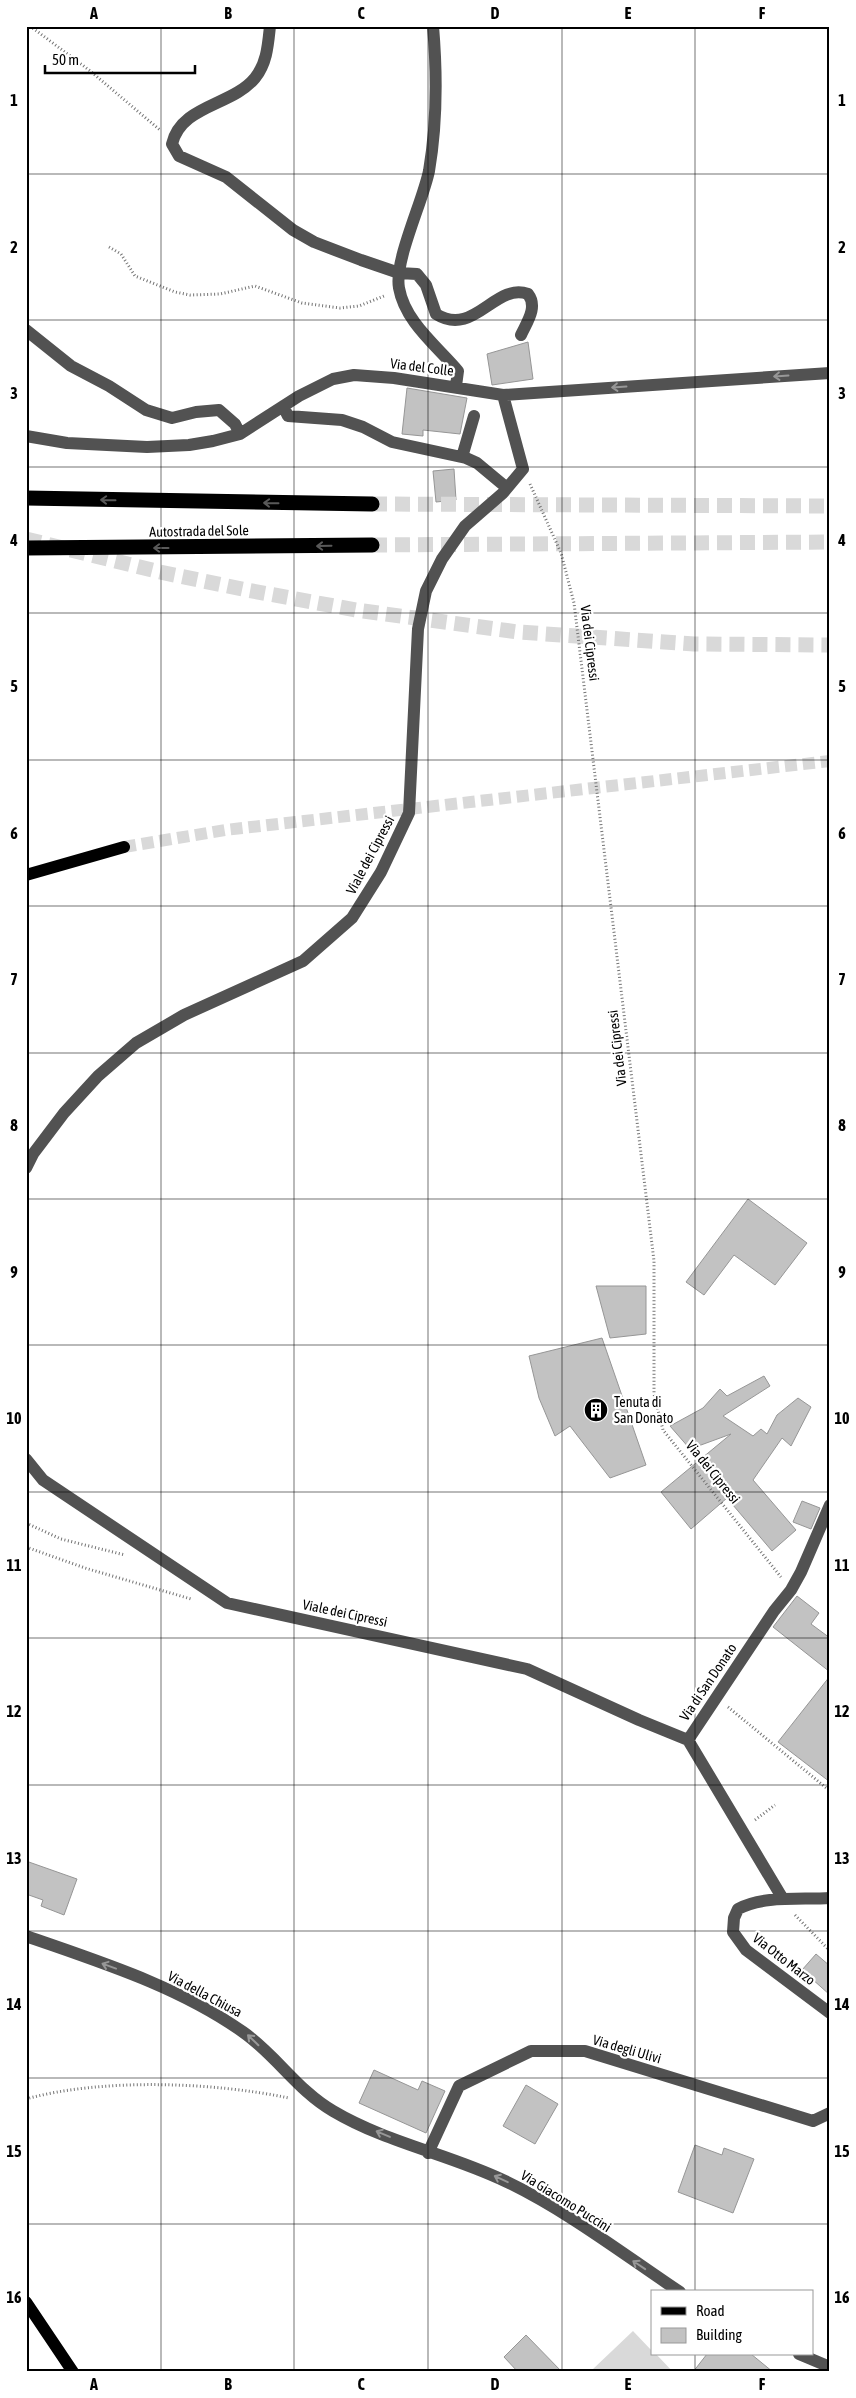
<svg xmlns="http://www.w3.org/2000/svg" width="856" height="2398" font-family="'Asap Condensed',sans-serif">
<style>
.green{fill:#d9d9d9}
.building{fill:#c2c2c2;stroke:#969696}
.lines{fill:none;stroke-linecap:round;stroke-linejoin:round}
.major-tunnel{stroke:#d9d9d9;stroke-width:12;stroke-dasharray:12 6;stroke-linecap:butt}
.highway-tunnel{stroke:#d9d9d9;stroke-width:15;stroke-dasharray:15 8;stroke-linecap:butt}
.path{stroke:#747474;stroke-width:3;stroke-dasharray:1 2.5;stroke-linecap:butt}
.minor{stroke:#525252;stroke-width:12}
.major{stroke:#000;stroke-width:12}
.highway{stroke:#000;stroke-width:15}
.oneway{stroke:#979797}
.oneway2{stroke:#595959}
.grid{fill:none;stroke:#000;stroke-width:1;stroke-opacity:0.55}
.labels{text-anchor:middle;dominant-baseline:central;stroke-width:4.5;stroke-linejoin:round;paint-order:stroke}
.street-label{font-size:14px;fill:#000;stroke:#fff}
.poi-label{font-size:14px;fill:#000;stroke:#fff;text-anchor:start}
.neatline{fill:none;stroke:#000;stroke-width:2}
.grid-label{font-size:16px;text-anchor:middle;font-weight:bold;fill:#000}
</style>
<rect width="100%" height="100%" fill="#fff"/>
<path class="green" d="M633 2331 652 2351V2354H656L673 2372H595L593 2369Z"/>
<path class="building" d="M528 342 533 379 492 385 487 354Z
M407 388 467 398 460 434 423 430V436L402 434Z
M454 469 456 500 436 502 433 471Z
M748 1199 807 1243 775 1285 734 1255 704 1295 686 1282Z
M596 1286H646V1334L610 1338Z
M602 1338 646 1465 610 1478 570 1426 555 1436 539 1398 529 1356Z
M764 1376 770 1386 723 1416 753 1436 761 1429 767 1434 777 1415 798 1398 811 1407 791 1446 782 1438 753 1480 796 1530 772 1551 727 1498 691 1529 661 1492 731 1434 690 1449 670 1426 703 1408 720 1389 727 1396Z
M802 1501 820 1508 811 1529 793 1522Z
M797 1596 819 1613 811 1624 830 1638V1672L773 1627Z
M830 1676V1782L778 1742Z
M26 1861 77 1879 64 1915 41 1906 43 1900 26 1894Z
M816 1954 830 1966V1995L802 1970Z
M374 2070 418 2090 422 2081 445 2091 426 2133 359 2103Z
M526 2085 558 2104 535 2144 503 2126Z
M695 2145 722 2155 724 2148 754 2159 733 2213 678 2192Z
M526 2335 562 2372H518L504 2357Z
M707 2354H751L773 2372H693Z"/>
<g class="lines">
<path class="major-tunnel" d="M124 847 225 830 830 761"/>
<path class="highway-tunnel" d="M372 504 830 506
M26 539 160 572 247 590 356 610 518 632 694 644 830 645
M372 545 830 542"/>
<path class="path" d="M30 26 89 70 160 130
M109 247 121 254 135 276 175 292 190 295 220 294 255 286 302 303 340 308 359 306 384 296
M530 484 561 553 574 603 654 1261V1394L663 1430 781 1577
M26 1523 61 1539 125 1555
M26 1547 85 1568 191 1599
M728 1707 830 1791
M755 1820 775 1805
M795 1915 830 1951
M26 2099C102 2078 212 2082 289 2098"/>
<path class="minor" d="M270 26C268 45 267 63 255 78 232 106 181 105 172 144L179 156 226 177 293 230 314 242 361 260 399 273 417 274 426 285 436 314C474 338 495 282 528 294 538 307 527 322 521 335
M433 26C437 73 437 124 429 171 423 201 394 261 399 288 405 322 437 346 458 371L456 386
M26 330 71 366 109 386 146 410 172 418 196 412 219 410 235 424 240 434
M283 406 288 416 342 420 363 427 392 442 466 458 477 463 507 488
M26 436 67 443 147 447 189 445 213 441 240 434 299 396 333 379 354 375 394 378 503 395 830 373
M462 457 474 416
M26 1168 33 1154 64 1113 98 1076 136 1043 184 1015 303 961 352 918 381 872 409 813 418 629 426 591 442 559 465 526 503 493 523 469 503 395
M26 1459 43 1480 227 1603 527 1669 639 1720 688 1740
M830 1898C801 1900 764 1895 738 1909L734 1918 733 1932 746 1950 830 2013
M783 1899 688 1740 774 1611 791 1590 801 1572 830 1505
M26 1936C100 1962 178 1986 243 2032 276 2055 298 2091 333 2111 387 2143 449 2154 505 2181 566 2210 623 2254 680 2292
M428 2153 459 2086 531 2051H585L813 2121 830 2113
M799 2354 830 2367"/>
<path class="major" d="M26 875 124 847
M26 2302 73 2372"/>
<path class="highway" d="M26 498 372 504
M26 548 372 545"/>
</g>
<defs><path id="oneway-shaft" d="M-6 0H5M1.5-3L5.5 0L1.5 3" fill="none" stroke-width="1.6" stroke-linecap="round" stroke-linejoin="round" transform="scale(1.25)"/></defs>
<g class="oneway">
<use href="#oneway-shaft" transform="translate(781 376) rotate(176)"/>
<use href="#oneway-shaft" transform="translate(619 387) rotate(176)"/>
<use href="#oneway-shaft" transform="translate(109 1966) rotate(-160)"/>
<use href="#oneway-shaft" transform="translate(253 2040) rotate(-136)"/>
<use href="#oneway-shaft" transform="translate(383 2134) rotate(-157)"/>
<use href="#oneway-shaft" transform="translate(501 2179) rotate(-155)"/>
<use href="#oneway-shaft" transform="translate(639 2265) rotate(-146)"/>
</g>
<g class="oneway2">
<use href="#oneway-shaft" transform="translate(108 500) rotate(-179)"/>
<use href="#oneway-shaft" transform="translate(271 503) rotate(-179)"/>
<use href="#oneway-shaft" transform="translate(324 546) rotate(179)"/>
<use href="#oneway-shaft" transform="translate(161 548) rotate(180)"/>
</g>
<path class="grid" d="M161 26V2372M294 26V2372M428 26V2372M562 26V2372M695 26V2292M26 174H830M26 320H830M26 467H830M26 613H830M26 760H830M26 906H830M26 1053H830M26 1199H830M26 1345H830M26 1492H830M26 1638H830M26 1785H830M26 1931H830M26 2078H830M26 2224H830M695 2354V2372"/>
<defs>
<g id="building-disc" transform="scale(1.25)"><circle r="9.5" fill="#000" stroke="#fff"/><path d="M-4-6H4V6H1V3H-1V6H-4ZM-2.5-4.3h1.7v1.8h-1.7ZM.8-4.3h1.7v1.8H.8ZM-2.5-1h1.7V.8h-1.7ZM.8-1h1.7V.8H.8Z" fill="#fff"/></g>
</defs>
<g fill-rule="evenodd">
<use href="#building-disc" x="596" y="1410"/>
</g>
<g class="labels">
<g class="street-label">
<text transform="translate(422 367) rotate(7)">Via del Colle</text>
<text transform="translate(199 531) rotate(-1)">Autostrada del Sole</text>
<text transform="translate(590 643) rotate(83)">Via dei Cipressi</text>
<text transform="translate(370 855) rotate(-62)">Viale dei Cipressi</text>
<text transform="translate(617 1048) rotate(-97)">Via dei Cipressi</text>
<text transform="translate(713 1472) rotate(51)">Via dei Cipressi</text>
<text transform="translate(345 1613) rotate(12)">Viale dei Cipressi</text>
<text transform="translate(708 1682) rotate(-56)">Via di San Donato</text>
<text transform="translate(784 1959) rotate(38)">Via Otto Marzo</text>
<text transform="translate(205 1994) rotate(28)">Via della Chiusa</text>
<text transform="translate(627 2049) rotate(16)">Via degli Ulivi</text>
<text transform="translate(566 2201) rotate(32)">Via Giacomo Puccini</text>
</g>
<g class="poi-label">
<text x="614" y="1402">Tenuta di<tspan x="614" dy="16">San Donato</tspan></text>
</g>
</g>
<rect width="856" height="2398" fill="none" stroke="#ffffff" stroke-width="55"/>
<rect x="651" y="2290" width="162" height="65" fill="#ffffff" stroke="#999999"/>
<rect x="661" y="2307" width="25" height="8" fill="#000000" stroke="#999999"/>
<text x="696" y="2316" font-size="15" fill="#000000">Road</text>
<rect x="661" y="2328" width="25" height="15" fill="#c2c2c2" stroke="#999999"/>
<text x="696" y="2340" font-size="15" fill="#000000">Building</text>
<path d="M45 65v8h150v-8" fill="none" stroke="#000000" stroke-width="2.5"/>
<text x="52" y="65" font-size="15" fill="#000000" stroke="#ffffff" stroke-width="4" paint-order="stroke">50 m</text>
<rect x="28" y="28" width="800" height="2342" class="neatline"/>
<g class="grid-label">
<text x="94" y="19">A</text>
<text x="228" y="19">B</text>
<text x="361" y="19">C</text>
<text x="495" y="19">D</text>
<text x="628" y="19">E</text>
<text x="762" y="19">F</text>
<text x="14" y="106">1</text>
<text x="842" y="106">1</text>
<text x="14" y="253">2</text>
<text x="842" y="253">2</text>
<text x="14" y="399">3</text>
<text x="842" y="399">3</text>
<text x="14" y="546">4</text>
<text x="842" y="546">4</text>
<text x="14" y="692">5</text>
<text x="842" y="692">5</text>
<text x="14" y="839">6</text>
<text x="842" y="839">6</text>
<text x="14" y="985">7</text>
<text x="842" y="985">7</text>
<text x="14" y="1131">8</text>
<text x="842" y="1131">8</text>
<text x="14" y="1278">9</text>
<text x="842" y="1278">9</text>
<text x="14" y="1424">10</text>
<text x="842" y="1424">10</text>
<text x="14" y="1571">11</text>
<text x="842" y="1571">11</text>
<text x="14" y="1717">12</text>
<text x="842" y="1717">12</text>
<text x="14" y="1864">13</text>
<text x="842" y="1864">13</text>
<text x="14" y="2010">14</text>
<text x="842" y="2010">14</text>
<text x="14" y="2157">15</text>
<text x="842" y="2157">15</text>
<text x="14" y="2303">16</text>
<text x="842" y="2303">16</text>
<text x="94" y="2390">A</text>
<text x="228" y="2390">B</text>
<text x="361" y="2390">C</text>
<text x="495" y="2390">D</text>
<text x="628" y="2390">E</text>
<text x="762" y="2390">F</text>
</g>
</svg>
